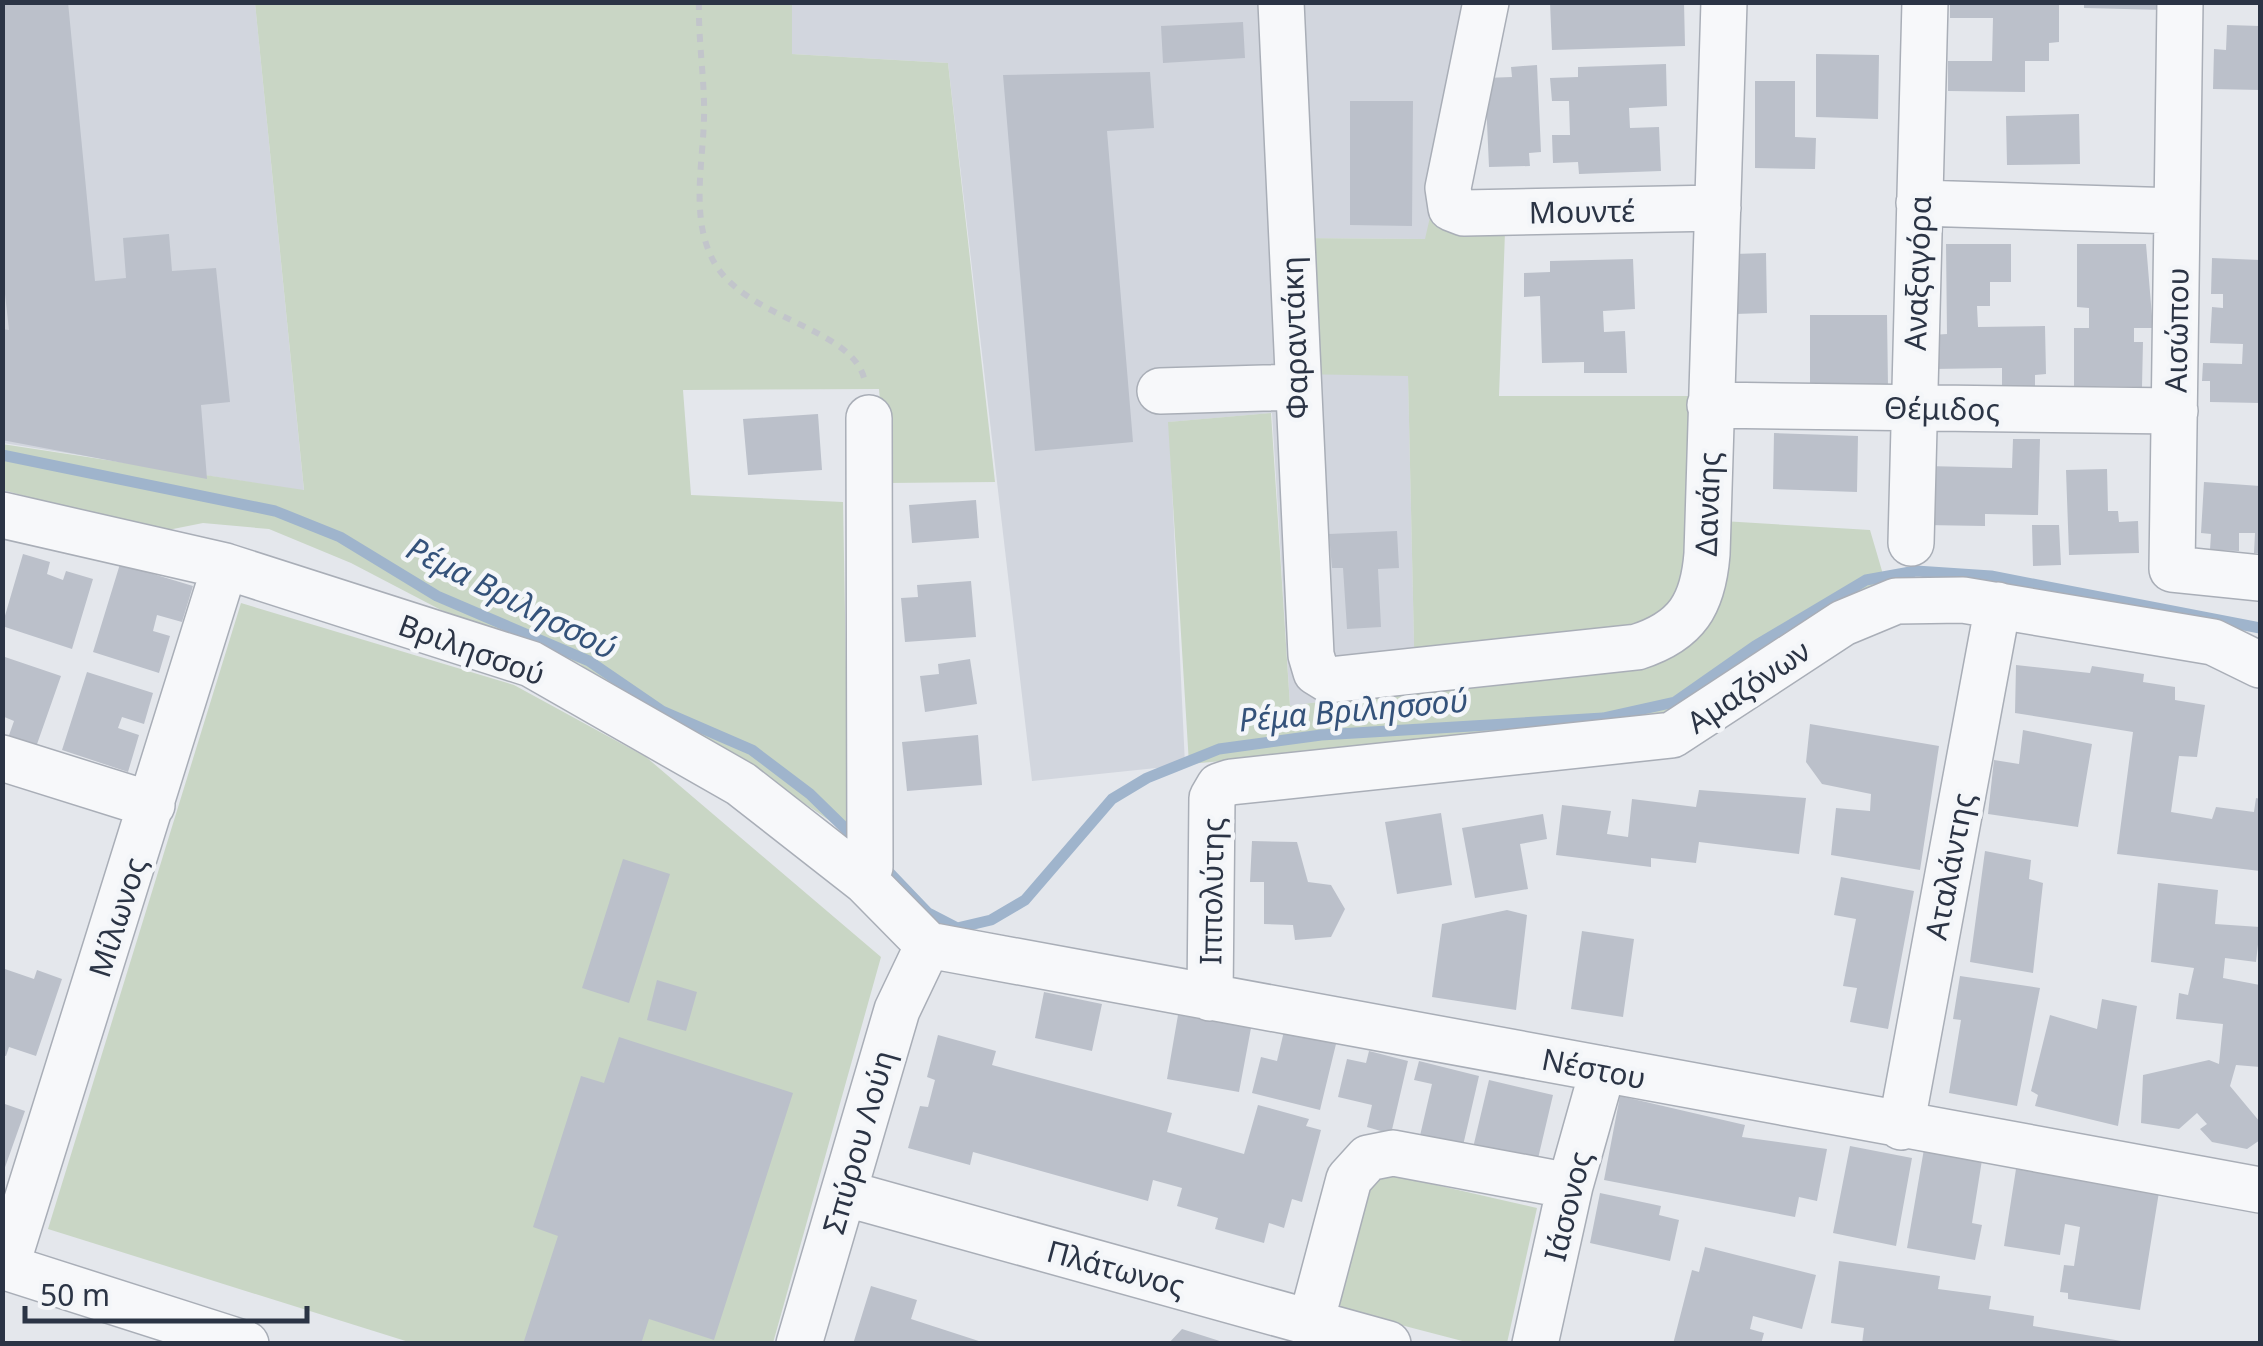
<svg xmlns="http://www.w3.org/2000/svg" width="2263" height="1346" font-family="'Noto Sans',sans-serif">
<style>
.built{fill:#d2d6de}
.green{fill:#c9d6c5}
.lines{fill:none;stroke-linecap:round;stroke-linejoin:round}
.stream{stroke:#9fb4cc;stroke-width:11}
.building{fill:#bbc0ca}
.minor-casing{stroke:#a9aeb7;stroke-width:48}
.path{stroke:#c2c5cb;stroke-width:6;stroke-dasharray:8 8;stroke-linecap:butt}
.minor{stroke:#f7f8fa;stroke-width:45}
.labels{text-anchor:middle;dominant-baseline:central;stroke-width:9;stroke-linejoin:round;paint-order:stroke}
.street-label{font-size:30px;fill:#2b3445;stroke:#f4f6f9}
.water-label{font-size:32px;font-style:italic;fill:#34527a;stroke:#f4f6f9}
</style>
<rect width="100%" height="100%" fill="#e4e7ec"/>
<path class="built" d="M2 3H255L304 491 3 443Z
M792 3H1474L1426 239 1299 238 1408 375 1415 688 1290 706 1272 413 1169 422 1185 765 1032 781 948 63 792 54Z"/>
<path class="green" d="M255 3H792V54L948 63 995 482 887 483 879 389 683 390 691 495 843 502 849 834 725 749 699 751 657 725 580 664 441 610 351 563 269 529 203 523 158 532 3 490 2 444 304 490Z
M1430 217 1471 229 1505 232 1499 396H1695L1690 519 1870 530 1887 588 1663 721 1189 764 1168 422 1271 413 1290 706 1415 688 1408 376 1296 374 1298 238 1425 239Z
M241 603 514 685 646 757 881 957 773 1343H412L48 1229Z
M1366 1169 1537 1208 1507 1343H1470L1328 1306Z"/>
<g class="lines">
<path class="stream" d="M2 455 275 511 340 537 437 596 589 661 662 711 752 750 810 794 856 839
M883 866 928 913 957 928 991 920 1025 900 1112 799 1147 778 1219 749 1321 735 1603 718 1675 702 1755 646 1866 580 1916 571 1991 576 2260 628"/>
</g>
<path class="building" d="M2 2H68L95 281 126 278 123 238 169 234 172 271 216 268 230 402 201 405 207 479 2 440V329L9 330 2 267Z
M1550 2H1684L1685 46 1552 50Z
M1950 2H2059V42L2049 43V61H2025V92L1948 91V61H1992L1993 18H1950Z
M2084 2H2164V10L2084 8Z
M1243 22 1245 58 1163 63 1161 26Z
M2227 25 2260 26V90L2213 89 2214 49 2226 50Z
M1816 54 1879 55 1878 119 1816 117Z
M1666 64 1667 106 1629 108 1630 128 1659 127 1661 171 1579 174 1578 162 1553 163 1552 135H1570L1569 101H1552L1550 78 1578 77V67Z
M1537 65 1541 152 1529 153 1530 166 1489 167 1485 78 1512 77 1511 67Z
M1150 72 1154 128 1107 131 1133 442 1035 451 1003 75Z
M1755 81H1795V137L1816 138 1815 169 1755 168Z
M1350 101H1413L1412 226 1350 225Z
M2079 114 2080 164 2007 165 2006 116Z
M1946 244H2011V282H1990V306H1977L1978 327 2045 326 2046 374 2035 375V392L2002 393V368L1932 369 1931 335 1947 334Z
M2077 244H2146L2153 328H2134V342H2143L2142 387 2095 386V394H2074V328H2089V308L2077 307Z
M1766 253 1767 313 1735 314 1734 254Z
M2212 258 2260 260V403L2210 402V381H2202L2203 363 2242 364 2243 344 2210 343 2212 307 2223 308V294H2211Z
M1633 259 1635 309 1603 311 1604 332 1625 331 1627 373H1584V362L1542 363 1540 296 1524 297V273L1550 272V261Z
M1810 315H1887L1888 387 1810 386Z
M818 414 822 470 748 475 743 419Z
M1774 433 1858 436 1857 492 1773 489Z
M2013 439H2040L2038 515 1985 514V526L1925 525 1926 466 2012 468Z
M2107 469 2108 511H2118L2119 522 2138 521 2139 553 2069 555 2066 470Z
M2204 482 2260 486V553H2254L2255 533H2239V551L2210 550 2211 534 2201 533Z
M976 500 979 538 912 543 909 505Z
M2032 525H2059L2061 565 2033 566Z
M1397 531 1399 568 1378 569 1381 627 1347 629 1343 568H1332L1329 534Z
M23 554 50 562 47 574 63 580 66 571 93 579 72 649 2 626Z
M120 564 193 586 182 622 157 615 153 631 170 636 159 673 93 652Z
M971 581 976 637 905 642 901 598 918 597 917 585Z
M2 656 61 676 36 747 8 738 14 721 2 716Z
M970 659 977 704 925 712 920 676 939 674 938 664Z
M2016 665 2090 673 2092 666 2144 674 2143 682 2175 687V700L2205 705 2197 757 2179 756 2171 812 2212 819 2216 807 2254 812 2256 798 2260 799V871L2117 854 2133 732 2015 713Z
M87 672 153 693 144 724 122 717 118 728 139 735 128 772 62 750Z
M1810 724 1939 746 1920 870 1831 855 1836 808 1870 811 1871 794 1822 784 1806 762Z
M2023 730 2092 744 2078 827 1988 814 1994 760 2019 764Z
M978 735 982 785 907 791 902 742Z
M1699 790 1806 798 1799 854 1699 842 1696 863 1651 858V867L1556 855 1562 805 1611 811 1607 834 1628 837 1632 799 1696 807Z
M1441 813 1452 885 1397 894 1385 822Z
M1543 814 1547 839 1520 844 1528 889 1475 898 1462 828Z
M1252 841 1297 842 1308 882 1331 885 1345 909 1331 937 1295 940 1293 925 1264 924V882H1250Z
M1985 851 2031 860 2029 879 2043 883 2033 973 1970 962Z
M623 859 670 874 629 1003 582 988Z
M1841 877 1914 891 1888 1029 1850 1022 1857 988 1843 986 1856 919 1834 915Z
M2158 883 2218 890 2215 924 2260 927 2256 962 2225 958 2223 978 2260 985V1067L2236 1065 2230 1086 2260 1122V1140L2247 1149 2212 1142 2200 1129 2207 1124 2197 1113 2179 1129 2141 1123 2143 1075 2209 1060 2219 1064 2223 1024 2176 1019 2179 993 2188 995 2194 968 2151 962Z
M1507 910 1527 915 1516 1010 1432 997 1442 924Z
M1582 931 1634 939 1623 1017 1571 1009Z
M2 968 34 979 37 970 62 979 36 1056 9 1047 6 1056 2 1055Z
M1960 976 2040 988 2017 1106 1949 1093 1961 1020 1953 1019Z
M657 980 697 992 686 1031 647 1020Z
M1044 992 1102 1004 1092 1051 1035 1038Z
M2102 999 2137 1006 2118 1126 2035 1106 2038 1095 2031 1091 2050 1015 2097 1029Z
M1178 1015 1251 1028 1239 1092 1167 1079Z
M1284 1031 1336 1044 1320 1110 1252 1093 1261 1057 1277 1061Z
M938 1035 996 1051 992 1065 1172 1113 1167 1132 1244 1154 1258 1105 1309 1119 1306 1126 1321 1130 1302 1202 1292 1199 1284 1228 1269 1223 1264 1243 1215 1229 1218 1218 1177 1206 1182 1188 1153 1180 1148 1201 973 1152 970 1165 908 1148 920 1106 928 1107 935 1080 927 1077Z
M619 1037 793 1093 714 1340 649 1319 641 1344H523L558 1236 533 1227 581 1076 604 1083Z
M1369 1051 1408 1061 1391 1134 1367 1127 1372 1105 1338 1097 1347 1059 1366 1063Z
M1419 1061 1479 1076 1462 1150 1419 1140 1432 1084 1414 1080Z
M1489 1080 1553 1095 1536 1167 1472 1152Z
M1620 1096 1745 1125 1742 1137 1827 1149 1817 1201 1799 1197 1795 1217 1604 1180Z
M2 1103 25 1111 3 1173H2Z
M1850 1146 1912 1158 1896 1246 1833 1233Z
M1924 1149 1982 1160 1972 1223 1982 1225 1975 1260 1907 1248Z
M2016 1169 2159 1192 2140 1310 2068 1299V1293L2060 1292 2064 1265 2074 1266 2080 1227 2065 1224 2060 1255 2004 1246Z
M1600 1193 1661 1206 1659 1215 1679 1220 1670 1261 1590 1243Z
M1705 1247 1816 1275 1802 1329 1753 1316 1750 1329 1764 1333 1761 1344H1673L1692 1270 1699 1272Z
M1839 1261 1940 1276 1938 1289 1991 1296 1989 1309 2034 1316 2033 1326 2139 1344H1862L1864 1328 1831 1323Z
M871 1286 917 1300 911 1319 988 1344H853Z
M1182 1329 1226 1343V1344H1168Z"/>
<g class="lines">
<g class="minor-casing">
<path id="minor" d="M1281 2 1311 655 1316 672 1329 680 1637 647C1687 631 1703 604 1707 554L1724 2
M1486 2 1448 188 1451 208 1464 213 1718 208
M2180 2 2172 569 2260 578
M1919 203 2177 211
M1160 391 1296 387
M1710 405 2175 411
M2 515 225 566 531 664 741 784 865 881 928 945
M1911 543 1925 2
M2 758 152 805
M865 881 870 867 869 418
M928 945 2260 1190
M1210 998 1212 798 1219 786 1231 782 1672 735 1843 623 1896 601 1963 600 2213 642 2260 665
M1901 1127 1998 605
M844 1193 1388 1344
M2 1266 246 1344
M6 1267 225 566
M1311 1322 1349 1179 1368 1158 1393 1153 1570 1186
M799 1344 897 1010 928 945
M1535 1344 1570 1186 1603 1069"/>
</g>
<path class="path" d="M699 2C698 41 705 80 704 118 703 164 690 219 714 262 747 321 855 327 865 382"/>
<use href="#minor" class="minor"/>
</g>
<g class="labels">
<g class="street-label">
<text transform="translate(1582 211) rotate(-1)">Μουντέ</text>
<text transform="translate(1917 273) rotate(-88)">Αναξαγόρα</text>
<text transform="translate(2176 330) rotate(-89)">Αισώπου</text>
<text transform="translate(1294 338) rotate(-92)">Φαραντάκη</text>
<text transform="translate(1942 408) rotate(1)">Θέμιδος</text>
<text transform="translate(1707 504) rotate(-88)">Δανάης</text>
<text transform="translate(472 649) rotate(20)">Βριλησσού</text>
<text transform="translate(1748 686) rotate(-34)">Αμαζόνων</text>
<text transform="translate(1949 866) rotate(-79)">Αταλάντης</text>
<text transform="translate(1211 891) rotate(-89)">Ιππολύτης</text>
<text transform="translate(117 917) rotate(-72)">Μίλωνος</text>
<text transform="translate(1594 1068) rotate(11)">Νέστου</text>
<text transform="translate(858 1142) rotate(-74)">Σπύρου Λούη</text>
<text transform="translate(1567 1206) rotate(-76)">Ιάσονος</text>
<text transform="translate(1116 1268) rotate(15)">Πλάτωνος</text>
</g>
<g class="water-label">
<text transform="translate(512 597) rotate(27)">Ρέμα Βριλησσού</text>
<text transform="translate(1353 709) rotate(-5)">Ρέμα Βριλησσού</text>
</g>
</g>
<rect width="2263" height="1346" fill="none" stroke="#2b3445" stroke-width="10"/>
<path d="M25 1306v15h282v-15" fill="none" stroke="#2b3445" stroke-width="5"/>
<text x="40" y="1306" font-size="30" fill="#2b3445" stroke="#f4f6f9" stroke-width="8" paint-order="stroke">50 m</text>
</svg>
